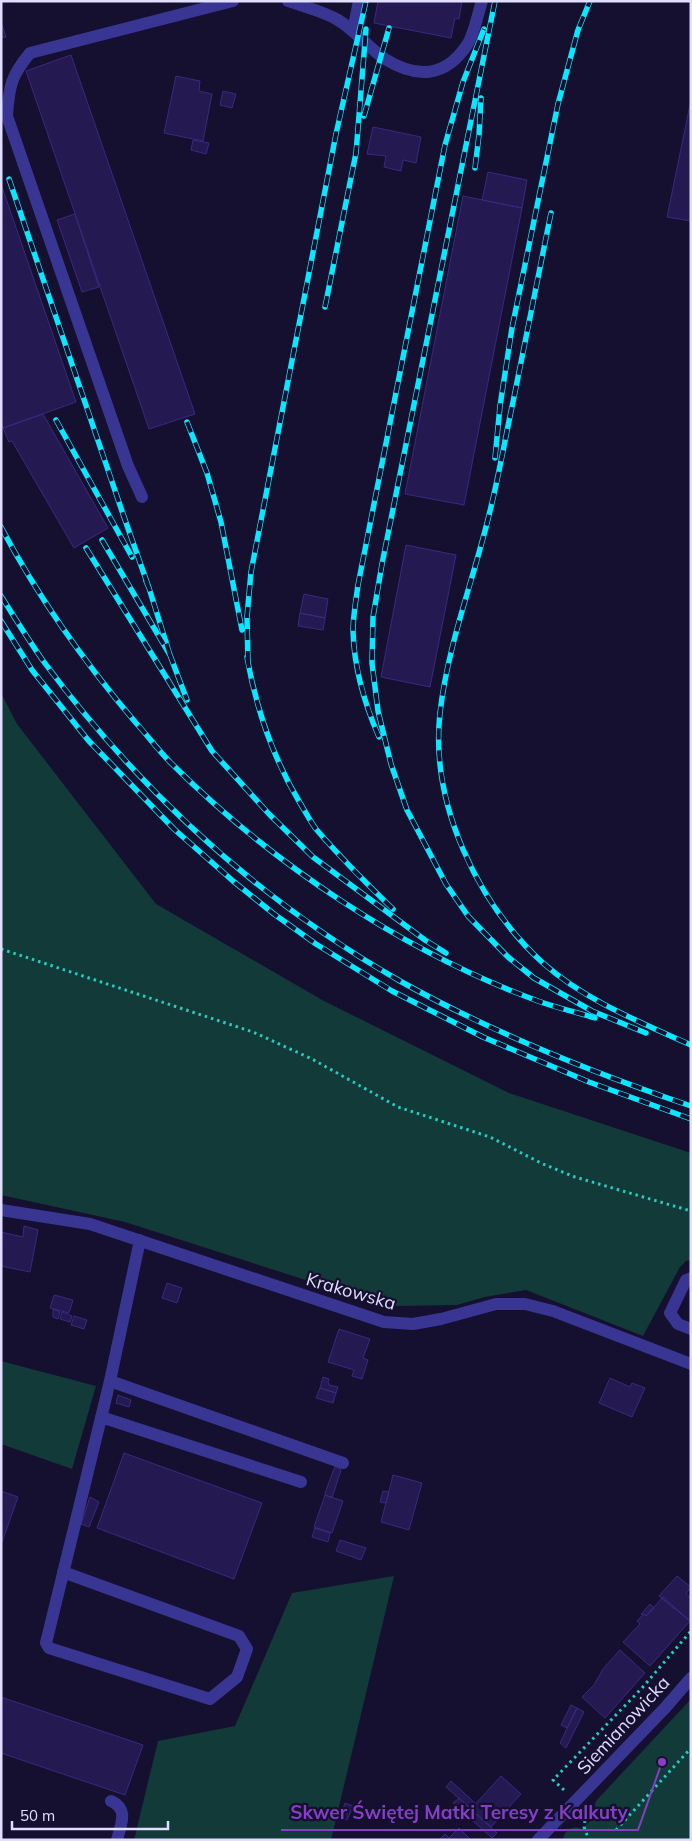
<svg xmlns="http://www.w3.org/2000/svg" width="692" height="1841" font-family="Mulish,sans-serif">
<style>
.green{fill:#123a39}
.building{fill:#251952;stroke:#3a2981}
.lines{fill:none;stroke-linecap:round;stroke-linejoin:round}
.path{stroke:#24cdc2;stroke-width:3;stroke-dasharray:2.5 4;stroke-linecap:butt}
.minor{stroke:#393693;stroke-width:12}
.rail-casing{stroke:#0ae7ff;stroke-width:5.5}
.rail{stroke:#150f30;stroke-width:4;stroke-dasharray:11;stroke-linecap:butt}
.labels{text-anchor:middle;dominant-baseline:central;stroke-width:4.5;stroke-linejoin:round;paint-order:stroke}
.street-label{font-size:18px;fill:#e2deff;stroke:#150f30}
.leader{fill:none;stroke:#853ec5;stroke-width:2}
.callout-dot{fill:#853ec5;stroke:#150f30;stroke-width:2}
.callout-label{font-size:19px;text-anchor:middle;font-weight:bold;fill:#853ec5;stroke:#150f30;stroke-width:4.5;stroke-linejoin:round;paint-order:stroke}
</style>
<rect width="100%" height="100%" fill="#150f30"/>
<path class="green" d="M1 693 17 724 156 904 324 1001 509 1093 691 1153V1260L686 1261 680 1267 643 1336 526 1290 485 1297 457 1305 396 1306 321 1285 125 1222 1 1195Z
M1 1361 96 1386 72 1469 1 1444Z
M394 1576 331 1840H134L158 1741 235 1726 292 1593Z
M691 1699V1840H563C564 1830 573 1825 582 1829L597 1814 595 1805 596 1801Z"/>
<path class="building" d="M378 1H462L459 19 455 18 451 38 374 23Z
M1 22 6 37 1 38Z
M71 55 195 414 149 429 26 71Z
M176 76 200 81 199 91 212 94 203 141 164 133Z
M223 91 236 94 232 108 220 105Z
M691 100V221L667 217Z
M373 127 421 137 416 163 403 160 401 171 384 167 386 156 367 154Z
M193 140 209 143 206 154 191 150Z
M488 172 527 180 522 208 482 200Z
M1 184 76 402 3 428 1 423Z
M463 196 522 208 464 505 405 494Z
M75 214 99 287 82 292 57 220Z
M43 414 108 528 74 548 12 441 9 442 3 428Z
M406 545 456 555 430 687 381 677Z
M304 594 328 599 325 618 300 613Z
M300 613 325 618 323 630 298 626Z
M24 1226 38 1230 30 1272 1 1266V1232L23 1237Z
M167 1283 182 1288 177 1303 162 1298Z
M54 1295 73 1300 69 1313 50 1308Z
M53 1309 60 1312 58 1319 53 1317Z
M62 1312 72 1316 70 1322 60 1319Z
M74 1316 87 1320 84 1329 71 1325Z
M339 1329 370 1339 363 1358 368 1360 362 1379 352 1376 354 1370 328 1362Z
M323 1377 329 1379 328 1382 329 1385 338 1387 336 1393 320 1388Z
M610 1378 630 1387 632 1383 645 1388 632 1417 599 1403Z
M320 1388 336 1393 333 1403 316 1398Z
M118 1395 131 1400 129 1407 116 1403Z
M124 1453 262 1503 234 1579 97 1528Z
M335 1466 341 1470 332 1498 325 1495V1493Z
M393 1475 422 1483 409 1530 381 1522Z
M1 1491 18 1497 1 1545Z
M383 1491 389 1492 386 1503 380 1502Z
M325 1495 343 1501 332 1533 314 1527Z
M90 1497 99 1502 89 1527 81 1524Z
M315 1528 330 1533 328 1542 312 1537Z
M340 1540 366 1548 361 1560 336 1551Z
M677 1576 691 1587 686 1594 691 1598 690 1621 659 1596Z
M663 1597 690 1621 650 1666 623 1642 640 1624 637 1621 644 1614 646 1616Z
M650 1604 654 1608 646 1616 644 1614 642 1615 641 1614Z
M620 1650 645 1673 605 1718 582 1697 594 1685 603 1669Z
M1 1697 143 1745 125 1795 1 1753Z
M571 1705 577 1708 567 1728 561 1725Z
M577 1708 584 1712 566 1748 560 1743Z
M501 1776 521 1794 491 1827 471 1809Z
M451 1781 476 1804 471 1809 446 1787Z
M459 1798 497 1833 492 1838 453 1803Z
M345 1803 353 1806 347 1820 340 1818Z
M459 1828 471 1840H439L445 1834 449 1838Z"/>
<g class="lines">
<path class="path" d="M1 949 253 1032 312 1059 398 1107 490 1137 543 1164 575 1177 691 1211
M564 1790 553 1780 642 1688 691 1631
M586 1814 584 1827 589 1840
M616 1830 691 1748"/>
<path class="minor" d="M288 1C304 7 323 11 338 20 356 31 369 48 385 59 417 79 446 77 467 45 474 35 478 13 482 1
M353 31 359 1
M142 497 128 466 7 116C9 86 11 76 30 53L233 1
M1 1210 90 1224 384 1322 413 1324 441 1319 496 1304H525L553 1311 691 1364
M691 1278 686 1280 670 1313 678 1324 691 1329
M110 1381 343 1463
M101 1417 301 1482
M63 1572 239 1636 247 1649 237 1677 210 1699 49 1648 46 1643 110 1381 140 1240
M111 1801C129 1809 121 1824 117 1840
M538 1840 665 1708 691 1678"/>
<g class="rail-casing">
<path id="rail" d="M495 1 382 564 373 617 372 663 378 711 391 764 407 810 446 884 468 916 508 957 534 978 592 1011 646 1033
M364 116 389 28
M475 168 479 135 481 98
M9 179 123 514 149 588
M551 213C538 276 526 339 513 402 505 439 499 475 490 511 474 579 448 643 440 713 430 803 477 903 543 963 586 1001 640 1022 691 1045
M325 307 356 153 366 29
M56 420 132 557
M187 422 207 473 221 522 242 630
M495 458 500 406 512 328 558 104 578 30 590 1
M1 527C38 597 85 663 136 723 148 736 158 750 170 762 271 863 404 952 538 1001 557 1008 576 1012 595 1018
M102 540 170 655 187 700
M86 548 212 751 269 814 313 857 425 940 446 953
M146 581 149 588 170 655
M1 596C15 618 29 641 44 662 140 791 260 901 400 981 491 1032 591 1072 691 1106
M1 621 32 670 88 740 174 829 233 881 274 914 316 944 392 991 483 1037 589 1082 691 1119
M247 657C256 708 273 758 300 803 305 811 310 821 316 829 340 857 366 883 393 909
M248 662 247 617 251 572 336 134 366 1
M379 737C365 705 354 666 353 631 353 616 356 600 358 585L445 145 463 82 484 29"/>
</g>
<use href="#rail" class="rail"/>
</g>
<g class="labels">
<g class="street-label">
<text transform="translate(351 1291) rotate(16)">Krakowska</text>
<text transform="translate(623 1725) rotate(-47)">Siemianowicka</text>
</g>
</g>
<path class="leader" d="M662 1762L638 1830H281"/>
<circle class="callout-dot" cx="662" cy="1762" r="5"/>
<g class="callout-label">
<text x="459" y="1819">Skwer Świętej Matki Teresy z Kalkuty</text>
</g>
<rect width="692" height="1841" fill="none" stroke="#e2deff" stroke-width="5"/>
<path d="M12 1821v8h156v-8" fill="none" stroke="#e2deff" stroke-width="2.5"/>
<text x="20" y="1821" font-size="15" fill="#e2deff" stroke="#150f30" stroke-width="4" paint-order="stroke">50 m</text>
</svg>
